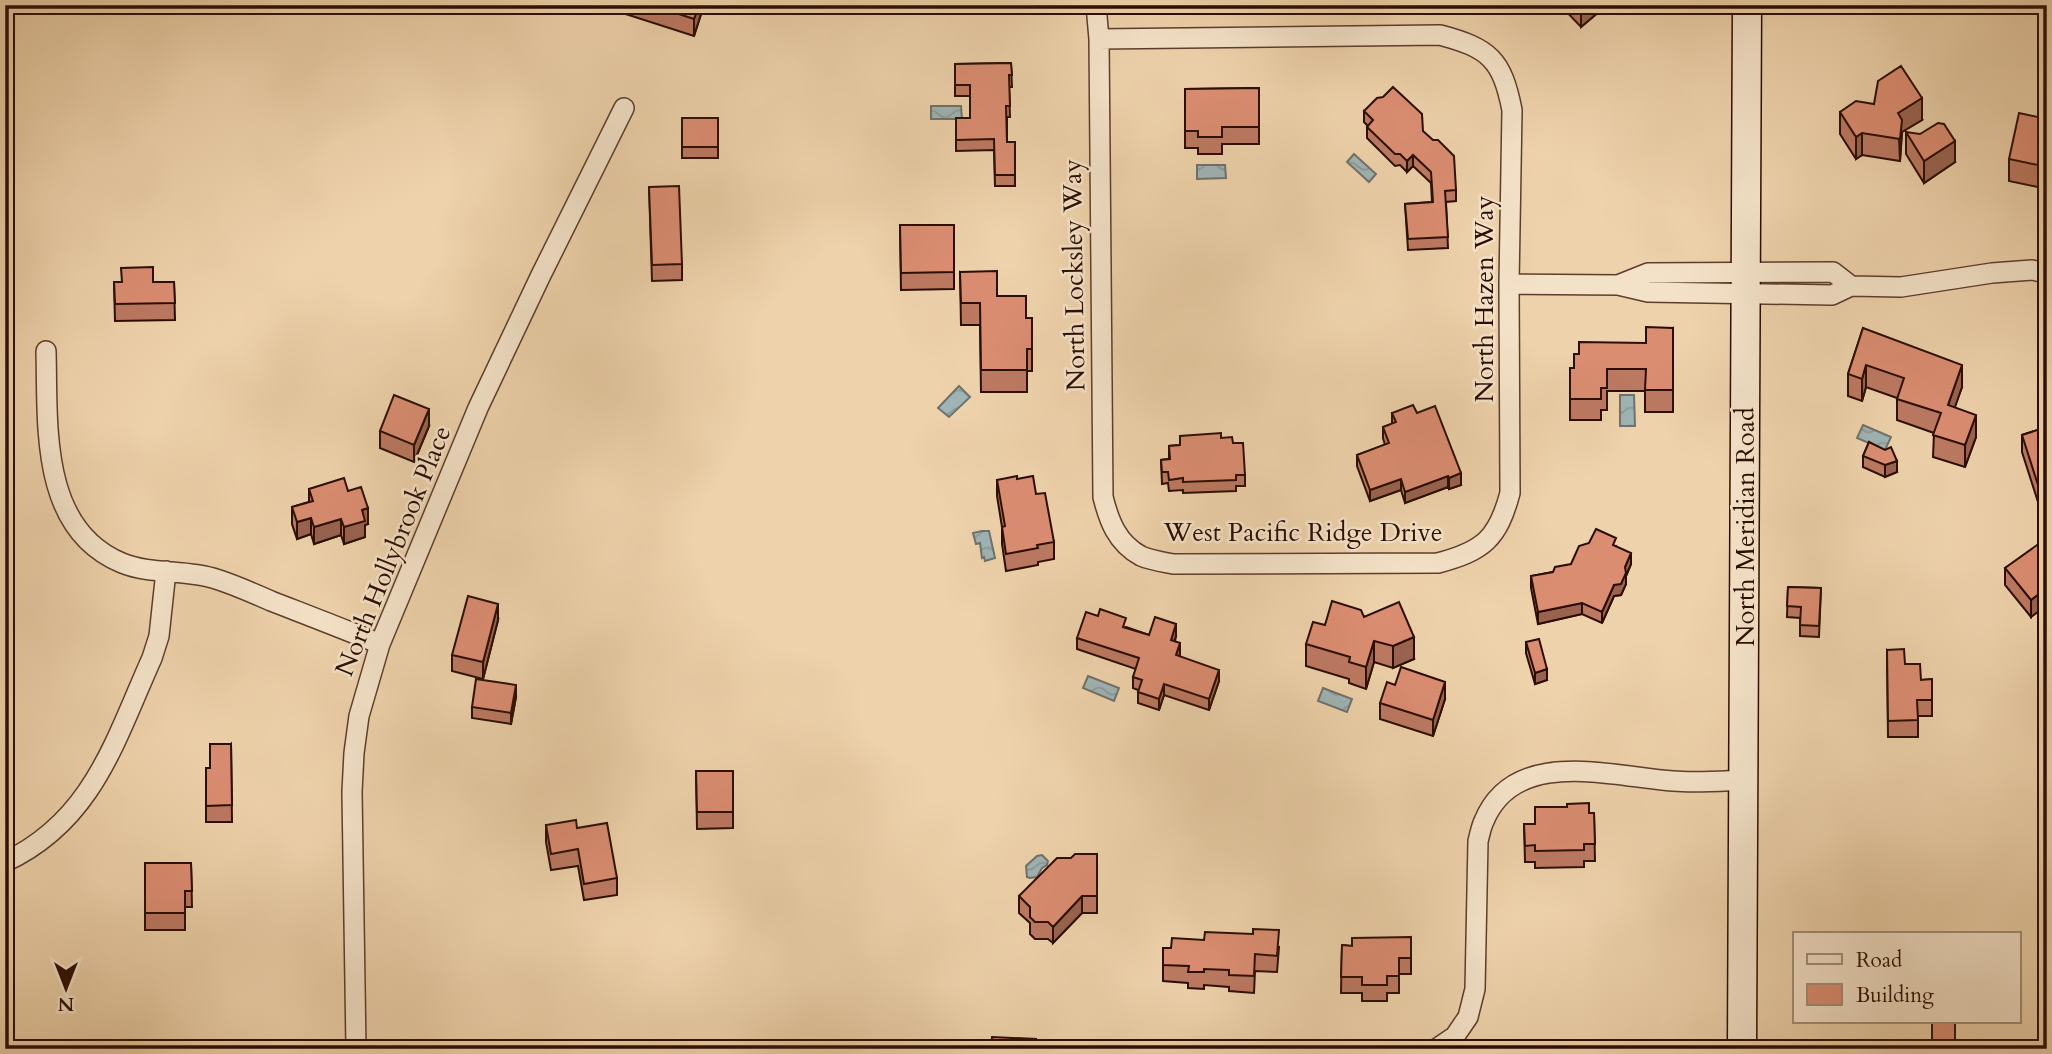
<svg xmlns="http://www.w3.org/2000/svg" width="2052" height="1054" font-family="Cardo,serif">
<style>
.water{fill:url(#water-waves);stroke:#71716d;stroke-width:2}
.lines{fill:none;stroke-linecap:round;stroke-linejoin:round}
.street-casing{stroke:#5c3e2c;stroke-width:22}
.secondary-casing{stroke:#2b0d01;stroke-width:31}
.street{stroke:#f4e2c8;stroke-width:19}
.secondary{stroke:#f4e2c8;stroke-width:28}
.wall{fill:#bc7962;stroke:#2b0d01;stroke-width:2}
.shaded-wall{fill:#996350;stroke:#2b0d01;stroke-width:2}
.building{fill:#db8d72;stroke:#2b0d01;stroke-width:2}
.labels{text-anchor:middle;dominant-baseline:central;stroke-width:5;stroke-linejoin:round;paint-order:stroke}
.street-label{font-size:26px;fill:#2b0d01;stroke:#f4e2c8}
</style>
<defs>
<pattern id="water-waves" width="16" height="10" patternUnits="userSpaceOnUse" patternTransform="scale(1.75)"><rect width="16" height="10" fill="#9fb4b5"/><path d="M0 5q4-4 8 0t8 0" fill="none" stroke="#899a9a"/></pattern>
</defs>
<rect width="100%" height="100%" fill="#eed2ab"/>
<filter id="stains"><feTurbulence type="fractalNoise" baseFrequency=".00286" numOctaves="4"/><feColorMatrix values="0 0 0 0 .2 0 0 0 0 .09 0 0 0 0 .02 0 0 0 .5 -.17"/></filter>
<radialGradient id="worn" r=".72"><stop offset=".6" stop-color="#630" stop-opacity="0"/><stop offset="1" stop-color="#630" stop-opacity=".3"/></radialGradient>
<path class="water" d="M931 106H961L962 119H931Z
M1354 154 1376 174 1369 182 1347 162Z
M1197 165H1225L1226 178 1197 179Z
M959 386 970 397 949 417 938 408Z
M1620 395H1634L1635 426H1620Z
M1863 425 1891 437 1885 450 1857 438Z
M982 531H989L995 558 985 561 984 557 982 558 980 543 976 544 973 533Z
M1088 676 1119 688 1114 701 1083 688Z
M1323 688 1352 699 1347 712 1318 701Z
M1042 855 1048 861 1047 865 1042 868 1037 877 1030 878 1027 877 1026 866 1037 856Z"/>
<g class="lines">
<g class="street-casing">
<path id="street" d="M1096 5 1099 39 1103 497C1109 521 1117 543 1141 556 1150 560 1163 562 1173 564L1438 563C1484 551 1498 538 1510 493L1509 284 1512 110C1502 59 1489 48 1440 35L1099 39
M1509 284 1618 285
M1851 286 1833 272 1648 273 1618 285 1648 292 1832 295 1851 286 1901 287 1992 273 2032 270 2047 273
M46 351C48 424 39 529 122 563 151 575 186 569 216 579 235 585 253 593 271 601 307 615 344 629 380 644
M5 862C93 821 115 740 152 658L159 636 166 571
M356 1049 352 792 354 753 359 716 380 644 478 408 541 275 624 108
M1436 1049 1455 1036 1468 1017 1475 989 1478 841C1480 834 1481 827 1484 821 1515 746 1613 777 1673 781 1696 783 1720 781 1743 780"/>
</g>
<g class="secondary-casing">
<path id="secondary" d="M1742 1049 1747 5"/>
</g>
<use href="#street" class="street"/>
<use href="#secondary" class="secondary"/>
</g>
<path class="wall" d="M610 5H701V14L694 36 610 9Z
M1560 5H1607L1581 27Z
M1011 63 1012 87H1009L1010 117H1007V142H1015V186H995L994 150 956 151V118H970V96H955V64Z
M1259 88V144H1222V154H1198V148H1185V89Z
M1874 104 1922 120 1902 132 1900 161 1862 155 1856 159 1840 134V112Z
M1364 111 1423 131 1456 190V201L1446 202 1448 248 1408 250 1405 204 1432 202 1431 183 1413 166 1407 172 1400 165 1395 166 1367 138V127L1368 126 1364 122Z
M682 118H718V158H682Z
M2047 119V189L2009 181V159Z
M1906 132 1955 162 1924 183 1906 154Z
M649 187 682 264V280L652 281Z
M900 225H954V289L901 290Z
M960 272 997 296 1026 318 1032 349V371H1027V392H981L980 325H961Z
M114 282H174L175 320 115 321Z
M1673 328V412H1645V391H1607V410H1601V420H1570V368H1574L1579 354 1646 343Z
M1863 328 1962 387 1954 408 1976 437 1965 467 1933 457 1934 433 1897 420V398L1866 387 1862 401 1848 396V374Z
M1392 413H1417L1461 485 1449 489 1448 487 1405 503 1401 490 1370 501 1357 466V455L1385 445 1383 438V427L1392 424Z
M429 426 414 462 380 448V431Z
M2047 427V503L2039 505 2022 452V435Z
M1180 436 1221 438 1233 443 1245 475V486H1236V491L1183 493V490L1169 491 1168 483 1162 484 1161 460 1169 459V446L1180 445Z
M1869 442 1897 472 1885 477 1863 467V456Z
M1017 479 1036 494 1054 542V559L1038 562V565L1006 571 1002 544V527L997 496V480Z
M309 489 348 491 368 524 365 525V537L344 544 341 535 314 544 311 534 297 539 292 524V507L309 502Z
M2047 543 2031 617 2005 585V568Z
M1616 546 1631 564 1626 576V584L1621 595 1614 596 1602 623 1582 614 1538 624 1531 588V576L1553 572Z
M1788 587 1821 588 1819 637 1800 636V618L1787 617Z
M1364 617 1414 659 1393 668 1374 662 1366 689 1349 683V679L1306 666V644L1325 625Z
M498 620 483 679 452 671V655Z
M1126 627 1149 635 1176 636 1175 641 1180 654 1179 657 1219 681 1209 710 1164 695 1159 710 1138 703V690L1133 688V677L1136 669 1077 649V638Z
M1526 642 1547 680 1535 684 1526 653Z
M1887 650 1905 664 1921 680 1932 679V716H1918V737H1888Z
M516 697 511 724 472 718V707Z
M1445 699 1433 736 1380 719V703Z
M231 744 232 822H206V768H210Z
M696 771H733V828L697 829Z
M1589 813H1594L1595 861H1584V867L1535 868V862H1525L1524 824H1535Z
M546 825 577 828 617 878V895L584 900 578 866 551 870 546 842Z
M1097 854V913H1082L1053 943 1048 939H1035L1030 934V923L1019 913V896L1071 858Z
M145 863H191L192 907H185V930H145Z
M1411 937V974H1399V993H1387V1001H1362V993H1341L1342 945 1352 946Z
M1279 947 1277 972 1255 971 1254 993 1229 991V987L1204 985V989L1188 988V983L1163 981V965Z
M1932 1021H1955V1049H1932Z"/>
<path class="shaded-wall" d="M699 5H701V14L694 36V19Z
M1587 5H1607L1581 27V11Z
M1922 98V120L1902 132 1900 161 1898 113Z
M1862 133V155L1856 159V137Z
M1955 141V162L1924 183V161Z
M1413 155V166L1407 172V161Z
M1866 365V387L1862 401V379Z
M1962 365V387L1948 427V405Z
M429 409V426L414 462V445Z
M1976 415V437L1965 467V445Z
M1897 461V472L1885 477V465Z
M1461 473V485L1449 489V478Z
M1448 476V487L1405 503V492Z
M1401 479V490L1370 501V490Z
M2047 486V503L2039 505V488Z
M368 508V524L365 525V537L344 544V527L362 510Z
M311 518V534L297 539V522Z
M341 519V535L314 544V527Z
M1631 553V564L1626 576V584L1621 595 1614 596 1602 623V612L1614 585 1625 567Z
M2047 588V605L2031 617V600Z
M1582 603V614L1538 624V612Z
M498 604V620L483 679V662Z
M1176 624V636L1171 651V640Z
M1414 637V659L1393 668V646Z
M1374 641V662L1366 689V667Z
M1180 643V654L1176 667V655Z
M1547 669V680L1535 684V673Z
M1219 670V681L1209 710V699Z
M1445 682V699L1433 736V720Z
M1164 684V695L1159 710V699Z
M516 685V697L511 724V713Z
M1082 896V913L1053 943V927Z"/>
<path class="building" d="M651 5H699L694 19Z
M1576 5H1587L1581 11Z
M1011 63 1012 75H1009L1010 106H1006L1007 142H1015V175H995L994 139 956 140V118H970V85H955V64Z
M1901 66 1922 98 1898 113 1902 120 1900 139 1862 133 1856 137 1840 112 1856 101 1874 104 1878 81Z
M1393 87 1422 114 1423 131 1433 140H1438L1454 156 1456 190 1445 191 1448 237 1408 239 1405 204 1433 202 1431 172 1413 155 1407 161 1400 154H1395L1367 127 1373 120 1364 111 1377 98 1383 97Z
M1259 88V127H1222V137H1198V131H1185V89Z
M2019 113 2047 119V167L2009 159Z
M682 118H718V147H682Z
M1938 123 1944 124 1955 141 1924 161 1906 132 1920 134Z
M679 186 682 264 652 265 649 187Z
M900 225H954V272L901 273Z
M153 267V282H174L175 303 115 304 114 282H122L121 268Z
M997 271V296H1026V318H1032V349H1027V370H981L980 303H961L960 272Z
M1646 327 1673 328V390H1645L1646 369H1607V388H1601V399H1570V368H1574V354H1579V342L1646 343Z
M1863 328 1962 365 1948 405 1976 415 1965 445 1933 435 1941 413 1897 399 1904 378 1866 365 1862 379 1848 374Z
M394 395 429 409 414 445 380 431Z
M1413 405 1417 413 1435 406 1461 473 1449 478 1448 476 1405 492 1401 479 1370 490 1357 455 1389 443 1383 427 1396 422 1392 413Z
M2047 427V486L2039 488 2022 435Z
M1221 433V438L1232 437 1233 443H1243L1245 475H1236V480L1183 482V478L1169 480 1168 472H1162L1161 460 1170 459 1169 446 1180 445V436Z
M1869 442 1885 450 1891 447 1897 461 1885 465 1863 456Z
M1017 476V479L1033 476 1036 494 1045 493 1054 542 1037 545 1038 548 1006 554 1002 527 1005 526 997 480Z
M344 478 348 491 361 487 368 508 362 510 365 521 344 527 341 519 314 527 311 518 297 522 292 507 313 501 309 489Z
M1596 529 1616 538 1613 545 1631 553 1625 567 1626 573 1621 584 1614 585 1602 612 1582 603 1538 612 1531 576 1553 572 1555 567 1571 564 1579 546 1589 543Z
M2044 540 2047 543V588L2031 600 2005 568Z
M1788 587 1821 588 1819 626 1800 625 1801 607 1787 606Z
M468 596 498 604 483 662 452 655Z
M1332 601 1361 610 1364 617 1399 602 1414 637 1393 646 1374 641 1366 667 1349 662 1350 657 1306 644 1313 622 1325 625Z
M1100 609 1126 618 1123 627 1149 635 1155 617 1176 624 1171 640 1180 643 1176 655 1219 670 1209 699 1164 684 1159 699 1138 692 1142 680 1133 677 1139 658 1077 638 1086 612 1098 616Z
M1539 639 1547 669 1535 673 1526 642Z
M1904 649 1905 664H1920L1921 680 1932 679V700H1917L1918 720 1888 721 1887 650Z
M1401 667 1445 682 1433 720 1380 703 1387 682 1395 685Z
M476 679 516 685 511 713 472 707Z
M210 744H231L232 805 206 806V768H210Z
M696 771H733V812H697Z
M1589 803V813H1594L1595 844H1584V850L1535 851V845L1525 846 1524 824H1535V807H1567V804Z
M576 820 577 828 607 823 617 878 584 884 578 849 551 854 546 825Z
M1075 854H1097V896H1082L1053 927 1048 922H1035L1030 917V907L1019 896 1057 858H1071Z
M145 863H191L192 891H185V913H145Z
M1253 929 1279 930 1277 956 1255 954 1254 976 1229 975V970L1204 969V972H1188L1189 966 1163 965V948H1171L1172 938 1204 940 1205 932 1253 934Z
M1411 937V958H1399V976H1387V985H1362V977H1341L1342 945 1352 946V938Z
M1932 1021H1955V1043H1932Z
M992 1037 1036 1039V1049H991Z
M1851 1047 1881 1048V1049H1851Z"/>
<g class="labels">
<g class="street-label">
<text transform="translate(1074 275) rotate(-91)">North Locksley Way</text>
<text transform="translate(1484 299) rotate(-90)">North Hazen Way</text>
<text transform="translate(1745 527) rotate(-90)">North Meridian Road</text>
<text x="1303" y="532">West Pacific Ridge Drive</text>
<text transform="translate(393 551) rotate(-68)">North Hollybrook Place</text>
</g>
</g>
<rect width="2052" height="1054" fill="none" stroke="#eed2ab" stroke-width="28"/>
<rect x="7" y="7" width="2038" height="1040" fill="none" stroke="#2b0d01" stroke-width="3.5"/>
<rect x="14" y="14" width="2024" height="1026" fill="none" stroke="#2b0d01" stroke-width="2"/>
<rect x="1793" y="932" width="228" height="91" fill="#f4e2c8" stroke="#a48d78" stroke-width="2"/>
<rect x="1807" y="954" width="35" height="10" fill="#f4e2c8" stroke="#a48d78" stroke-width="2"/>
<text x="1856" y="967" font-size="21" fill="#2b0d01">Road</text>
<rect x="1807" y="984" width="35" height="21" fill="#db8d72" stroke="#a48d78" stroke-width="2"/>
<text x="1856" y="1002" font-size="21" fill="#2b0d01">Building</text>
<g transform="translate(66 988) rotate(180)" stroke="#f4e2c8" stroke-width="5" paint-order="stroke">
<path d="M0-5L12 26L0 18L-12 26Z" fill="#2b0d01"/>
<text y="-10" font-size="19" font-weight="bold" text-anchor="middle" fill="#2b0d01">N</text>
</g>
<rect width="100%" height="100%" filter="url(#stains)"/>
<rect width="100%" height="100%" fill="url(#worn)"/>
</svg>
